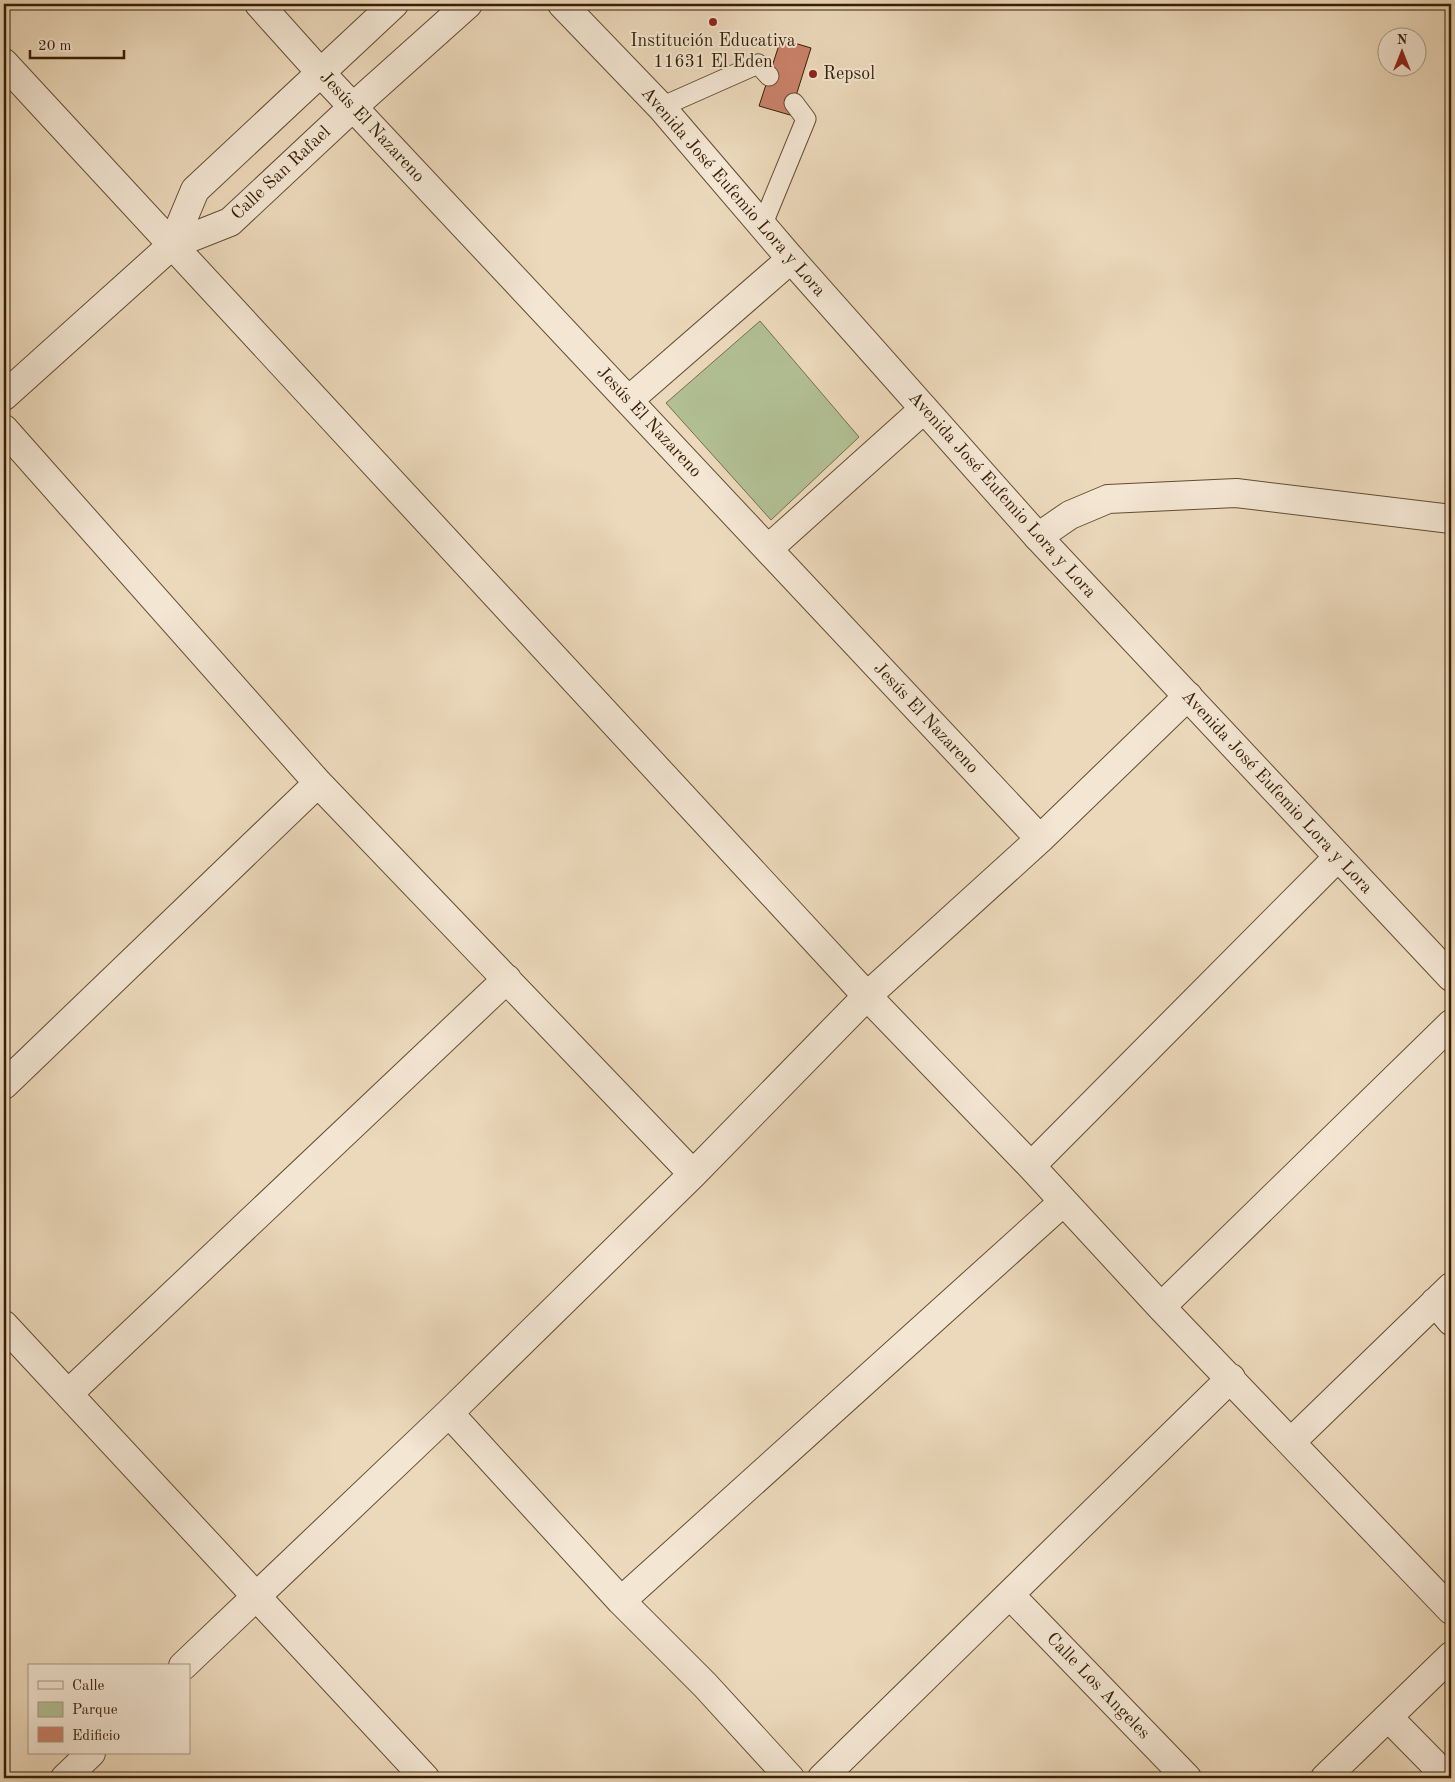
<svg xmlns="http://www.w3.org/2000/svg" width="1455" height="1782" font-family="'Old Standard TT',serif">
<style>
.green{fill:#b2c094;stroke:#746f4c}
.building{fill:#ca826a;stroke:#371e04}
.lines{fill:none;stroke-linecap:round;stroke-linejoin:round}
.service-casing{stroke:#644d32;stroke-width:21}
.minor-casing{stroke:#644d32;stroke-width:30}
.tertiary-casing{stroke:#644d32;stroke-width:30}
.service{stroke:#f3e6d3;stroke-width:19}
.minor{stroke:#f3e6d3;stroke-width:28}
.tertiary{stroke:#f3e6d3;stroke-width:28}
.poi-dot{fill:#8f2418;stroke:#f3e6d3;stroke-width:2}
.labels{text-anchor:middle;dominant-baseline:central;stroke-width:4;stroke-linejoin:round;paint-order:stroke}
.poi-label{font-size:18px;fill:#371e04;stroke:#f3e6d3}
.street-label{font-size:18px;fill:#371e04;stroke:#f3e6d3}
</style>
<rect width="100%" height="100%" fill="#ecd9bb"/>
<filter id="stains"><feTurbulence type="fractalNoise" baseFrequency=".004" numOctaves="4"/><feColorMatrix values="0 0 0 0 .2 0 0 0 0 .09 0 0 0 0 .02 0 0 0 .5 -.17"/></filter>
<radialGradient id="worn" r=".72"><stop offset=".6" stop-color="#630" stop-opacity="0"/><stop offset="1" stop-color="#630" stop-opacity=".3"/></radialGradient>
<path class="green" d="M760 321 859 437 771 520 666 403Z"/>
<path class="building" d="M781 39 811 48 790 115 759 106Z"/>
<g class="lines">
<g class="service-casing">
<path id="service" d="M661 107 758 64 769 76
M762 226 806 119 794 103"/>
</g>
<g class="minor-casing">
<path id="minor" d="M259 4 320 72 1040 839
M394 4 195 190 172 245 230 222 353 107 468 4
M4 63 867 996 1031 1166 1161 1307 1451 1610
M4 396 172 245
M629 400 791 259
M4 429 318 783 693 1174
M1038 537 1070 515 1108 499 1236 493 1451 519
M768 549 924 409
M4 1085 318 783
M1031 1166 1338 857
M1435 1302 1451 1321
M1161 1307 1451 1024
M4 1325 425 1778
M68 1394 507 979
M449 1413 621 1601 705 1685 790 1778
M1291 1442 1451 1287
M1010 1595 1187 1778
M621 1601 1063 1202
M183 1666 449 1413 693 1174 867 996 1040 839 1188 696
M1388 1717 1448 1778
M65 1778 91 1753
M822 1778 1231 1378
M1325 1778 1451 1656"/>
</g>
<g class="tertiary-casing">
<path id="tertiary" d="M562 4 661 107 791 259 1038 537 1451 977"/>
</g>
<use href="#service" class="service"/>
<use href="#minor" class="minor"/>
<use href="#tertiary" class="tertiary"/>
</g>
<g class="poi-dot">
<circle cx="713" cy="22" r="5"/>
<circle cx="813" cy="74" r="5"/>
</g>
<g class="labels">
<g class="poi-label">
<text x="713" y="41">Institución Educativa<tspan x="713" dy="21">11631 El Eden</tspan></text>
<text x="823" y="74" text-anchor="start">Repsol</text>
</g>
<g class="street-label">
<text transform="translate(372 127) rotate(47)">Jesús El Nazareno</text>
<text transform="translate(281 173) rotate(-43)">Calle San Rafael</text>
<text transform="translate(733 192) rotate(49)">Avenida José Eufemio Lora y Lora</text>
<text transform="translate(649 422) rotate(47)">Jesús El Nazareno</text>
<text transform="translate(1002 495) rotate(48)">Avenida José Eufemio Lora y Lora</text>
<text transform="translate(926 718) rotate(47)">Jesús El Nazareno</text>
<text transform="translate(1277 792) rotate(47)">Avenida José Eufemio Lora y Lora</text>
<text transform="translate(1098 1686) rotate(46)">Calle Los Angeles</text>
</g>
</g>
<rect width="1455" height="1782" fill="none" stroke="#ecd9bb" stroke-width="20"/>
<rect x="5" y="5" width="1445" height="1772" fill="none" stroke="#371e04" stroke-width="2.5"/>
<rect x="10" y="10" width="1435" height="1762" fill="none" stroke="#371e04"/>
<rect x="28" y="1664" width="162" height="90" fill="#f3e6d3" stroke="#a89680"/>
<rect x="38" y="1681" width="25" height="8" fill="#f3e6d3" stroke="#a89680"/>
<text x="72" y="1690" font-size="15" fill="#371e04">Calle</text>
<rect x="38" y="1702" width="25" height="15" fill="#b2c094" stroke="#a89680"/>
<text x="72" y="1714" font-size="15" fill="#371e04">Parque</text>
<rect x="38" y="1727" width="25" height="15" fill="#ca826a" stroke="#a89680"/>
<text x="72" y="1740" font-size="15" fill="#371e04">Edificio</text>
<g transform="translate(1402 52)"><circle r="24" fill="#f3e6d3" stroke="#a89680"/>
<path d="M0-4L9 19L0 12L-9 19Z" fill="#8f2418"/>
<text y="-8" font-size="14" font-weight="bold" text-anchor="middle" fill="#371e04">N</text>
</g>
<path d="M30 50v8h94v-8" fill="none" stroke="#371e04" stroke-width="2.5"/>
<text x="38" y="50" font-size="15" fill="#371e04" stroke="#f3e6d3" stroke-width="4" paint-order="stroke">20 m</text>
<rect width="100%" height="100%" filter="url(#stains)"/>
<rect width="100%" height="100%" fill="url(#worn)"/>
</svg>
